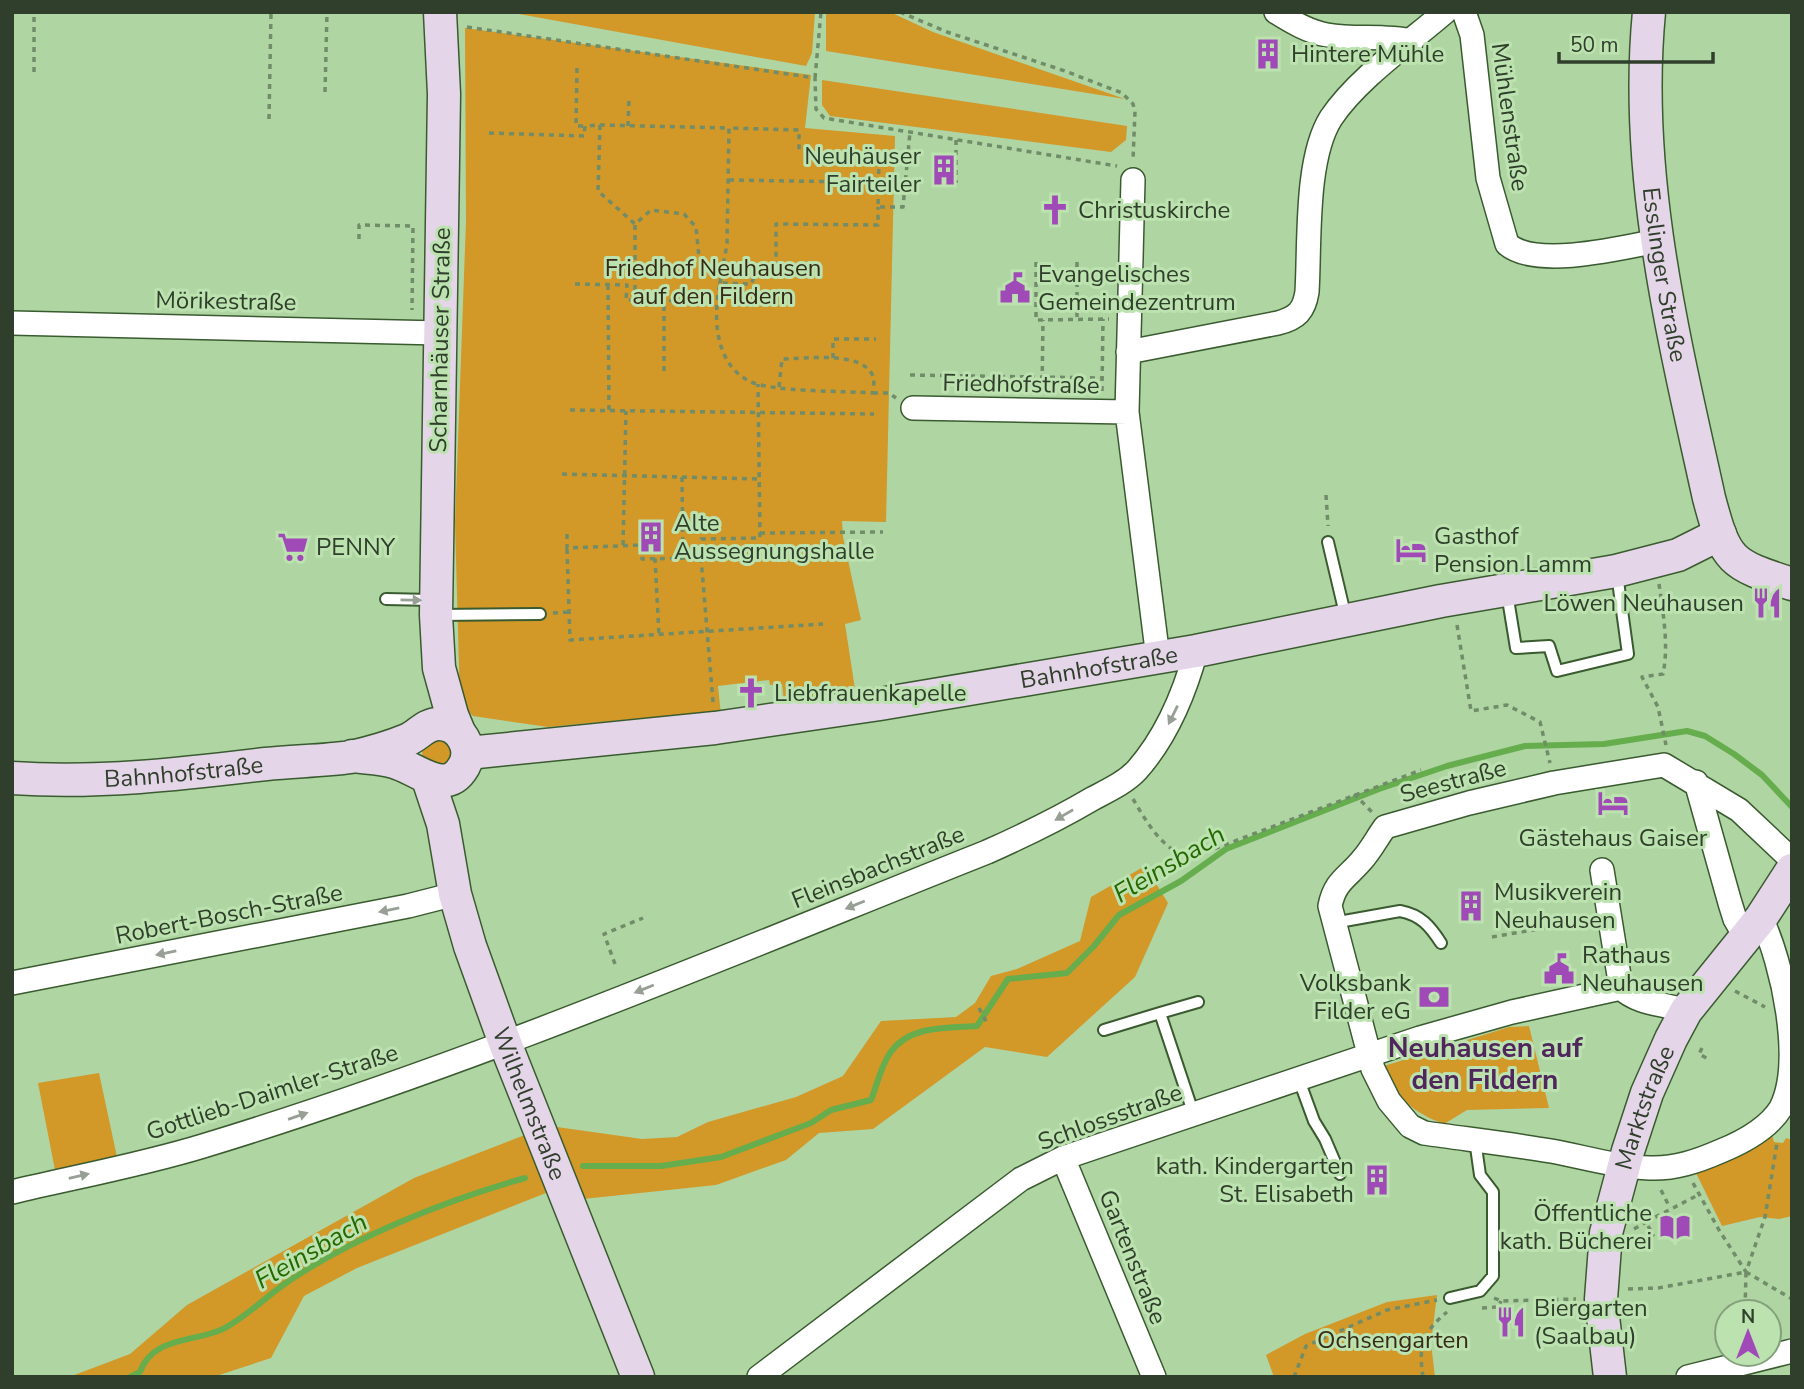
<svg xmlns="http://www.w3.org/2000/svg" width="1804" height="1389" font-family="'Nunito Sans',sans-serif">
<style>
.green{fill:#d29828}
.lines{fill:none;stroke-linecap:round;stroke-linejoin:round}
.stream{stroke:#66ad4d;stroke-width:6}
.lane-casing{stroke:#3a5b2f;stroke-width:14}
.street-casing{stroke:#3a5b2f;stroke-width:26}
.secondary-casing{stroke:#3a5b2f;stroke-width:35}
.path{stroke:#718c69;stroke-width:3.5;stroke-dasharray:5 5;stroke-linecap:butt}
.lane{stroke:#fff;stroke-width:10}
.street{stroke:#fff;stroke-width:23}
.secondary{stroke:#e4d5e8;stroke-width:32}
.oneway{fill:#989f95}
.labels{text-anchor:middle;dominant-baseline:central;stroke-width:6;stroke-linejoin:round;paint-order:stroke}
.poi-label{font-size:24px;fill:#303f2b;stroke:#bce2b0;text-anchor:start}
.street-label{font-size:24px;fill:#303f2b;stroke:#bce2b0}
.park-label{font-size:24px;fill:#362a17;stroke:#bce2b0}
.water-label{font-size:26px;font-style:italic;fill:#256800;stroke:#bce2b0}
.quarter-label{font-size:28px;font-weight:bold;fill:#50275c;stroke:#bce2b0}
</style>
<rect width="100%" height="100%" fill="#afd5a3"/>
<path class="green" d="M508 12H815L812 53 806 66Z
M826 12H890L933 32 1125 99 826 51Z
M465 28 811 75 805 128 895 136 886 522 842 521 843 537 861 620 845 624 855 689 784 702 782 684 770 685 769 680 718 686 721 715 633 719 548 727 473 716 460 703 455 523 466 221Z
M822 80 1127 126 1126 140 1111 152 830 116 822 105Z
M432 735 455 742 450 766 425 763C419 750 423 744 432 735Z
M1145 866 1168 903 1135 977 1047 1057 985 1047 873 1129 819 1133 786 1160 716 1185 583 1199 557 1127 642 1139 677 1137 708 1122 796 1097 843 1076 881 1021 956 1017 975 1003 991 976 1017 969 1080 941 1091 897Z
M1529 1026 1549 1108 1467 1110 1444 1124C1410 1111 1399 1099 1384 1066L1509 1027Z
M99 1073 117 1157 56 1175 38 1083Z
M530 1133 551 1191 357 1268 304 1296 271 1358 213 1377H69L130 1354 187 1305 414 1178Z
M1772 1134 1774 1142 1783 1143 1786 1138 1792 1140V1216L1779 1219 1760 1217 1722 1226 1695 1171Z
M1437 1295 1431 1343 1435 1377H1274L1266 1355 1305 1334 1387 1302Z"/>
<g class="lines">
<path class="stream" d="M583 1166H661L721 1157 811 1123 831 1110 871 1100C877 1085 881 1066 890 1053 909 1025 947 1028 977 1026L1008 979 1067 973 1094 946 1119 915 1181 881 1226 849 1379 789 1447 766 1525 746 1604 744 1687 731 1705 736 1734 754 1762 775 1792 807
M130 1377 140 1372C154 1333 201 1344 230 1325 250 1313 267 1296 286 1283 353 1237 447 1200 525 1178"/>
<g class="lane-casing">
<path id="lane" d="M1328 542 1346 618
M1507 593 1516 648 1549 646 1557 671 1628 654 1617 574
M386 599 432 600
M439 615 540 614
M1333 923 1400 911C1421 915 1430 926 1441 943
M1160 1013 1198 1002
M1104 1030 1160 1013 1194 1115
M1299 1080 1314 1121 1325 1139 1340 1174
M1450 1298 1480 1291 1493 1276V1192L1480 1175 1475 1140"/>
</g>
<g class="street-casing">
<path id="street" d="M1276 12C1292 22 1309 32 1327 35 1355 40 1383 35 1412 41
M1464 12 1472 35 1488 178 1507 244C1535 269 1622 248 1657 241
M1133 180 1127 412 1158 658
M12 323 440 333
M1128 352 1278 323C1297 318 1304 311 1307 292 1310 243 1305 159 1331 118 1357 79 1409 43 1445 12
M913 408 1127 412
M1696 782 1730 903 1735 919 1746 938
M1602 870 1621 988C1639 1005 1664 1003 1686 1011
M1761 918C1783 964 1804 1062 1781 1108 1768 1129 1743 1142 1721 1151 1698 1161 1675 1169 1650 1168 1616 1167 1584 1157 1551 1151 1509 1144 1466 1139 1424 1133L1410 1126 1389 1101 1373 1069 1330 906C1335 881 1347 878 1362 860 1371 850 1377 838 1385 827L1469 803 1554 783 1664 765 1739 810 1792 860
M12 983 408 906 455 894
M1063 1158 1154 1377
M12 1192C75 1177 141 1165 203 1146 470 1065 728 955 987 852 1023 836 1058 819 1092 799 1107 791 1125 783 1137 770 1167 736 1184 695 1196 651
M759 1377 1021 1179 1063 1158 1420 1038 1512 1012 1621 988
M1688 1377 1792 1351"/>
</g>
<g class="secondary-casing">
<g id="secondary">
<path d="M440 12 444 94 436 615 439 668 452 715 459 732"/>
<path id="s1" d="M1649 12C1633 176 1674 339 1709 498 1726 562 1730 564 1792 584"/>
<path id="s2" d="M468 753 715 728 880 704 1196 651 1441 601 1616 571 1678 555 1720 534"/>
<path id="s3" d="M12 778C97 784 182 774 266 764 294 761 323 761 351 757 369 753 390 747 407 740 419 735 425 724 439 724 460 724 474 748 464 766 446 798 417 768 394 762 381 758 366 758 352 756"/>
<path id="s4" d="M428 779 443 824 455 894 470 946 505 1043 638 1377"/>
<path id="s5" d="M1610 1377 1601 1299 1606 1233 1628 1151 1647 1093 1671 1039 1686 1011 1761 918 1792 870"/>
</g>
</g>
<path class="path" d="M900 12 947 32 1065 71 1122 93 1133 104 1135 111 1133 160
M467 27 815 78 816 109 824 118 1117 166
M577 68 576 126H585
M34 72V12
M815 78 821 12
M325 92 327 12
M269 119 271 12
M600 125 598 191 635 224 651 210 684 214 696 227 699 257 720 283
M628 126 629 98
M489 133 584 136 585 126 600 125 729 128
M956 140V183
M879 159 878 207H903L910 132
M729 180 853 182
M359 239V225L413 226 412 310
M1036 262V320L1109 319
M1077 262V319
M720 283 727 244 729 128 799 130V153
M575 284 627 285 626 300 716 301
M608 285 609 411
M635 300V224
M833 358V339H876
M664 371V301
M910 375 1103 378
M779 387 782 359C805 359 862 350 873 376 875 380 873 388 873 393 847 391 769 392 749 381 714 363 713 316 720 283L751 284 758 269 776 263V224L878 225V207
M1042 391 1043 320
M1102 391 1103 319
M873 393H889L896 398
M570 410 874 414
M562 474 759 479
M682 477 683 557
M1326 495 1328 526
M760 533 883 532
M567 534V548L641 545 642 559 701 558V539L760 538 758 384
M623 545 626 411
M567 549 570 640 823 624
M655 558 659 635
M1659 584C1663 613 1669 645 1663 674L1642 677 1658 707 1666 745
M553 613 568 612
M1457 625 1471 711 1507 705 1540 722 1550 763
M713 702 701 558 815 552
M1354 794 1372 812
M1133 799C1146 821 1165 855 1193 857L1421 770
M1492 937 1590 920
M615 964 604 934 643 918
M1735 991 1765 1007
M979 1008 987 1023
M1702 1048 1699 1054 1710 1060
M1693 1183 1719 1230 1746 1272 1765 1217 1777 1143
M1661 1190 1670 1208
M1634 1229 1646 1222 1639 1209
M1640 1242 1653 1235 1646 1222 1698 1195
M1746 1272 1792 1299
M1628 1289 1658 1288 1746 1272 1745 1312
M1494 1298 1501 1301 1576 1299
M1482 1308 1498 1307 1501 1301
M1294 1377 1306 1346 1387 1310 1437 1300
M1423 1377C1418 1345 1423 1332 1447 1312"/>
<use href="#lane" class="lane"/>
<use href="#street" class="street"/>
<use href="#secondary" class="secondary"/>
</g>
<defs><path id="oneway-solid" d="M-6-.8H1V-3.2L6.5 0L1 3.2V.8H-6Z" transform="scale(1.75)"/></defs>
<g class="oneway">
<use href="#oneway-solid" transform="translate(411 600) rotate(1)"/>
<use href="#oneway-solid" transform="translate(1173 715) rotate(116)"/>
<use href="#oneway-solid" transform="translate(1064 815) rotate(150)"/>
<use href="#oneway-solid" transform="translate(855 905) rotate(158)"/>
<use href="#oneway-solid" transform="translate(389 910) rotate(169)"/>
<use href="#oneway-solid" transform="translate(166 953) rotate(169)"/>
<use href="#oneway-solid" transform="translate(644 989) rotate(158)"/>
<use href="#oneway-solid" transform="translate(298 1116) rotate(-19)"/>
<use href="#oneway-solid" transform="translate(79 1176) rotate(-13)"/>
</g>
<defs>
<g id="building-bare" transform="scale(2.415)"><path d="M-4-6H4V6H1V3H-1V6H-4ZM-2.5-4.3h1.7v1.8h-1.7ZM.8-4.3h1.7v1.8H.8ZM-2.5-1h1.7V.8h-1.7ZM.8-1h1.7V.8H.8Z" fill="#a04ab7" stroke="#bce2b0" stroke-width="2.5" paint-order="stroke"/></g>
<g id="church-bare" transform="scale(2.415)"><path d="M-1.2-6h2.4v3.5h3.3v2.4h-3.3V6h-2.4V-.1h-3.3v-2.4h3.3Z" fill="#a04ab7" stroke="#bce2b0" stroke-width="2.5" paint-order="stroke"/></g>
<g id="civic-bare" transform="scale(2.415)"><path d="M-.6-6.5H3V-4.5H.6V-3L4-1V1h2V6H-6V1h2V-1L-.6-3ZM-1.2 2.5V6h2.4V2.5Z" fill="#a04ab7" stroke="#bce2b0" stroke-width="2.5" paint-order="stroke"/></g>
<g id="supermarket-bare" transform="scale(2.415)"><path d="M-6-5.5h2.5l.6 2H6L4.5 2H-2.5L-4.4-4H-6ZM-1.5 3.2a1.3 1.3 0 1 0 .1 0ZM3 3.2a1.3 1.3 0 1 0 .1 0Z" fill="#a04ab7" stroke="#bce2b0" stroke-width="2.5" paint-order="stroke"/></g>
<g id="hotel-bare" transform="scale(2.415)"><path d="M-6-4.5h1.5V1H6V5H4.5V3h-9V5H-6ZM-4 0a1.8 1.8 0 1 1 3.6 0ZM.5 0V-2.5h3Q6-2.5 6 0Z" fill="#a04ab7" stroke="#bce2b0" stroke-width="2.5" paint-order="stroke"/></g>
<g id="restaurant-bare" transform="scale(2.415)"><path d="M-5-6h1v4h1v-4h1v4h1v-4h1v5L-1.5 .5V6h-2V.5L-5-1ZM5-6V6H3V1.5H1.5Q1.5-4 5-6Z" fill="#a04ab7" stroke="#bce2b0" stroke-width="2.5" paint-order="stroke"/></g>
<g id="bank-bare" transform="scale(2.415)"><path d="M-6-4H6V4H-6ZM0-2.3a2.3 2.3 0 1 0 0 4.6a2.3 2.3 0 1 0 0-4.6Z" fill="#a04ab7" stroke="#bce2b0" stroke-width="2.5" paint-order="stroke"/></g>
<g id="library-bare" transform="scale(2.415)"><path d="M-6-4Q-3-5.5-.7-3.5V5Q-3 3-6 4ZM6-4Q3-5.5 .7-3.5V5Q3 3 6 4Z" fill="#a04ab7" stroke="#bce2b0" stroke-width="2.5" paint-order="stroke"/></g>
</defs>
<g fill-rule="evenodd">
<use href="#building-bare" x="1268" y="54"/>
<use href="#building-bare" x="944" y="170"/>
<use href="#church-bare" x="1055" y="210"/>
<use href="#civic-bare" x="1015" y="288"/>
<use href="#building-bare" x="651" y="537"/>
<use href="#supermarket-bare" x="293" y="547"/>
<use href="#hotel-bare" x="1411" y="550"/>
<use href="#restaurant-bare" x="1767" y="603"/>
<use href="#church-bare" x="751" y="693"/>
<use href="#hotel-bare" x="1613" y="803"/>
<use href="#building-bare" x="1471" y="906"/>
<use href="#civic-bare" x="1559" y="969"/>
<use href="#bank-bare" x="1434" y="997"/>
<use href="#building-bare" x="1377" y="1180"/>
<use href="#library-bare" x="1675" y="1227"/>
<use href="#restaurant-bare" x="1511" y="1322"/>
</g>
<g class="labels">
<g class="poi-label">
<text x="1291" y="54">Hintere Mühle</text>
<text x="921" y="156" text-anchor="end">Neuhäuser<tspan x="921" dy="28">Fairteiler</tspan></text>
<text x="1078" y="210">Christuskirche</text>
<text x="1038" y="274">Evangelisches<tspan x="1038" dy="28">Gemeindezentrum</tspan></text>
<text x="674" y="523">Alte<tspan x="674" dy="28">Aussegnungshalle</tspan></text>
<text x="1434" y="536">Gasthof<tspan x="1434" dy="28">Pension Lamm</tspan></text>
<text x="316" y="547">PENNY</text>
<text x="1744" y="603" text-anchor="end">Löwen Neuhausen</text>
<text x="774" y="693">Liebfrauenkapelle</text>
<text x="1613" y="838" text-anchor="middle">Gästehaus Gaiser</text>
<text x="1494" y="892">Musikverein<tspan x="1494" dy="28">Neuhausen</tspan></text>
<text x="1582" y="955">Rathaus<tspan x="1582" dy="28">Neuhausen</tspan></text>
<text x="1411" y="983" text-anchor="end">Volksbank<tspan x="1411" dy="28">Filder eG</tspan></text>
<text x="1354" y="1166" text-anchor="end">kath. Kindergarten<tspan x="1354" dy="28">St. Elisabeth</tspan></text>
<text x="1652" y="1213" text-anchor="end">Öffentliche<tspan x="1652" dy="28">kath. Bücherei</tspan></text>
<text x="1534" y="1308">Biergarten<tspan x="1534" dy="28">(Saalbau)</tspan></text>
</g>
<g class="street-label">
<text transform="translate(1510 117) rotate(82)">Mühlenstraße</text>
<text stroke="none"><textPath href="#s1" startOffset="264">Esslinger Straße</textPath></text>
<text transform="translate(226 301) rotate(1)">Mörikestraße</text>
<text transform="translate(440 340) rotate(-89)">Scharnhäuser Straße</text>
<text transform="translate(1021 384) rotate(1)">Friedhofstraße</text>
<text stroke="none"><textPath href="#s2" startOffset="637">Bahnhofstraße</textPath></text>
<text stroke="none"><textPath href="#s3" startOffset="172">Bahnhofstraße</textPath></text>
<text transform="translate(1453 781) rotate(-15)">Seestraße</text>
<text transform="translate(878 867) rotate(-22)">Fleinsbachstraße</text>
<text transform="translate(229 914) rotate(-11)">Robert-Bosch-Straße</text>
<text transform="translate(272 1092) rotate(-18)">Gottlieb-Daimler-Straße</text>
<text stroke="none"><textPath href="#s5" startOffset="276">Marktstraße</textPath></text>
<text stroke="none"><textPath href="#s4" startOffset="341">Wilhelmstraße</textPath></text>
<text transform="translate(1110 1117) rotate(-20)">Schlossstraße</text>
<text transform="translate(1133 1257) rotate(68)">Gartenstraße</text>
</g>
<g class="park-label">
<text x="713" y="268">Friedhof Neuhausen<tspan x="713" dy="28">auf den Fildern</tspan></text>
<text x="1393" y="1340">Ochsengarten</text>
</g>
<g class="water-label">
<text transform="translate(1169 864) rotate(-31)">Fleinsbach</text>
<text transform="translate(311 1251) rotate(-30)">Fleinsbach</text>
</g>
<g class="quarter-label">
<text x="1485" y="1048">Neuhausen auf<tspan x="1485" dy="32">den Fildern</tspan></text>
</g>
</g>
<rect width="1804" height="1389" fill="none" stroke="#303f2b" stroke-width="28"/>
<g transform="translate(1748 1333)"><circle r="33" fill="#bce2b0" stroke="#84a17b" stroke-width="2"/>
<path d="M0-5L12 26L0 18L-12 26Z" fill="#a04ab7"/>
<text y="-10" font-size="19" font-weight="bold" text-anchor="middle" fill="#303f2b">N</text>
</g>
<path d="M1559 52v10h154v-10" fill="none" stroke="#303f2b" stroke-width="3.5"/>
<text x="1570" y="52" font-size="21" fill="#303f2b" stroke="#bce2b0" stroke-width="5" paint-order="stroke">50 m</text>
</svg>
